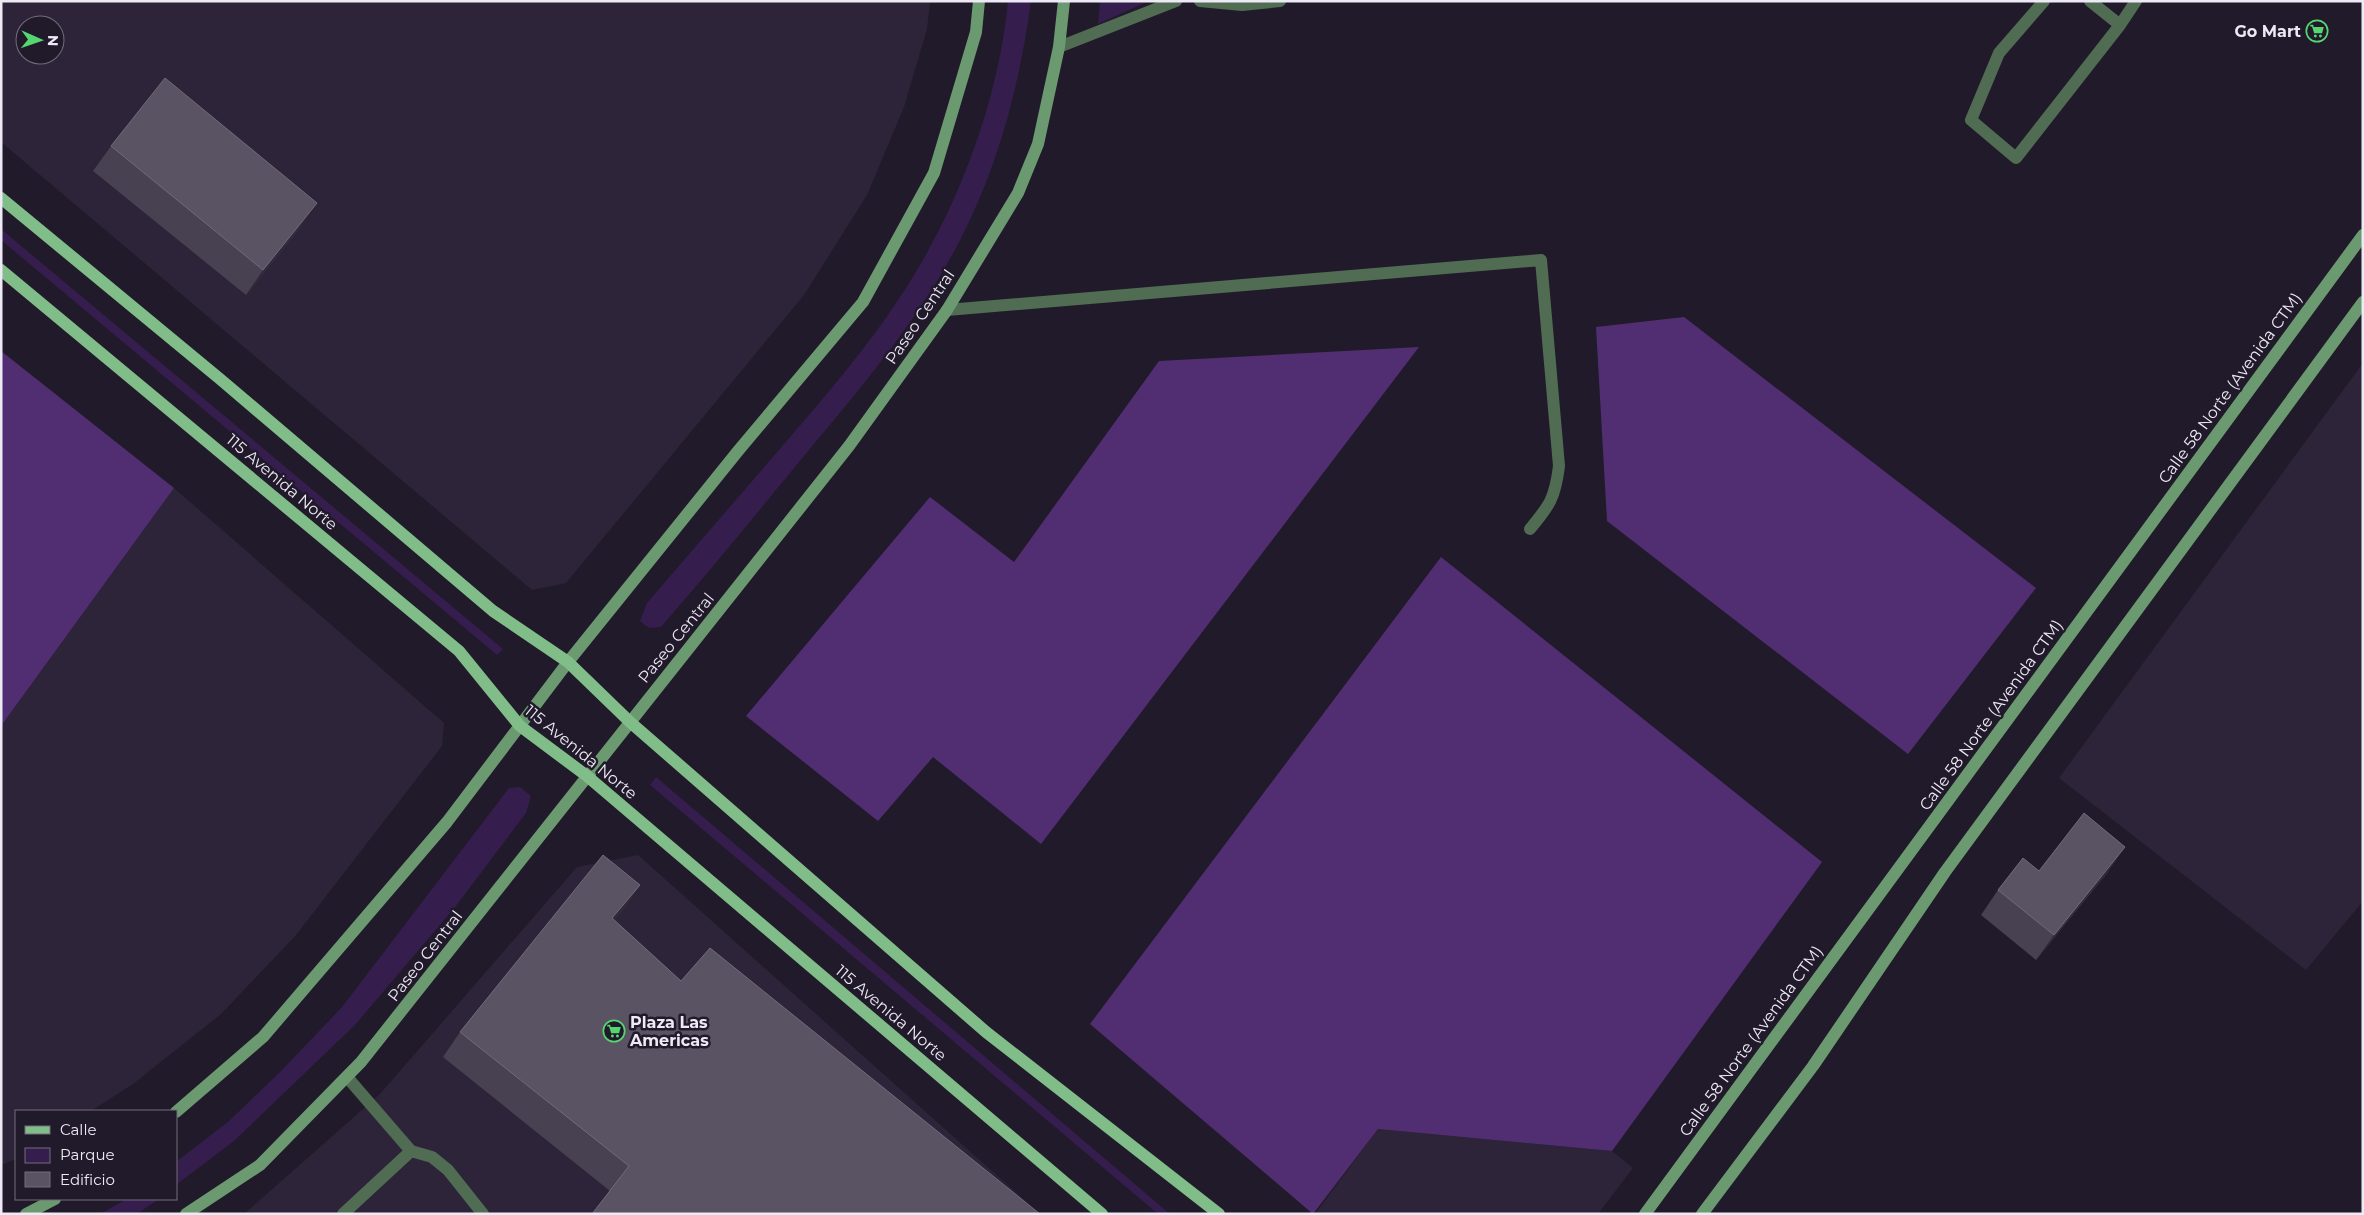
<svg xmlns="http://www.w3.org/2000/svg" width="2364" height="1215" font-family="Montserrat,sans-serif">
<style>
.built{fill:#2d2439;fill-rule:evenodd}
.green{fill:#351d4d}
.forest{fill:#512e72}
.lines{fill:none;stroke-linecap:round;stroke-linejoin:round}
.service{stroke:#506c53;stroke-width:12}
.secondary{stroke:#6b9a71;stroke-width:12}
.primary{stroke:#80bd88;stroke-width:12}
.wall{fill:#484151}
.shaded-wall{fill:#312a3a}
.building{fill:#595363;stroke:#716b7a}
.labels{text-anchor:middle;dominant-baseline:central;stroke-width:5;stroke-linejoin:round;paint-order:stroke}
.poi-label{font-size:16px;font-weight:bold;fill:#eeeaf5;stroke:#211a2a;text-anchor:end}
.street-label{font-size:16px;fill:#eeeaf5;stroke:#211a2a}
</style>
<rect width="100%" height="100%" fill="#211a2a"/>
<path class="built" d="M1 1H930L927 29 904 107 867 195 804 295 566 583 532 590 1 142ZM25 25H55V55H25Z
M2363 363V901L2306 970 2059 778Z
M174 488 444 723 442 746 296 935 221 1014 133 1084 91 1111H16V1159L1 1165V726Z
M638 855 1040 1214H244L380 1094 577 867Z
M1378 1129 1612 1151 1633 1168 1598 1214H1315Z"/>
<path class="green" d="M1008 1H1031C1020 84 998 168 959 242 919 320 860 389 804 456 757 513 710 571 661 627L649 628 640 621 647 603C690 553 734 502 778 451 823 399 869 346 906 288 959 205 999 99 1008 1Z
M1100 1H1149L1098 24Z
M1 229 503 649 497 655 1 240Z
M656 777 1170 1214H1158L650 785Z
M520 787 531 796 526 813 456 906 355 1025 234 1141 176 1185V1162L229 1121 282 1070 342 1007 509 788Z
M127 1199H159L137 1214H100Z"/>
<path class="forest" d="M1684 317 2036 588 1908 754 1607 521 1596 327Z
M1419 347 1041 844 933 757 878 821 746 716 930 497 1014 562 1159 361Z
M1 351 174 488 1 726Z
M1441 557 1822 862 1612 1151 1378 1129 1313 1214 1090 1024Z"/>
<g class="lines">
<path class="service" d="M1200 1 1242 5 1280 1
M2044 1 1999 53 1971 120 2016 158 2120 25 2136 1
M2090 1 2120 25
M1059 47 1176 1
M947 310 1541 260 1559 466C1555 498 1550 505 1530 529
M347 1077 411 1151 432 1157 448 1170 483 1214
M343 1214 411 1151"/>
<path class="secondary" d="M176 1112 263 1037 447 822 568 662 738 451 863 302 934 173 976 32 979 1
M26 1214 55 1199
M186 1214 260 1165 361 1062 849 446 947 310 1018 193 1038 144 1059 47 1064 1
M1645 1214 2363 235
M1702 1214 1813 1066 1945 872 2363 302"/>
<path class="primary" d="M1 198 220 379 493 611 568 662 630 722 986 1032 1219 1214
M1 270 459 651 520 726 587 776 1102 1214"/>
</g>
<path class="wall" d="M111 146 300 228 246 295 93 171Z
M2039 871 2108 872 2036 960 1981 915 1998 890Z
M640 885 623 910 614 920 681 981 1040 1214 610 1191 443 1057 460 1032Z"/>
<path class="shaded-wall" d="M317 203 300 228 246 295 263 270Z
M2125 847 2108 872 2036 960 2054 935Z
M640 885 623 910 594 943 612 918Z"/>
<path class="building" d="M165 78 317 203 263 270 111 146Z
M2084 813 2125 847 2054 935 1998 890 2023 858 2039 871Z
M603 855 640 885 612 918 681 981 710 948 1040 1214H592L629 1166 460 1032Z"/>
<defs>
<g id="supermarket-ring" transform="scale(1.125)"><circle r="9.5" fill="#211a2a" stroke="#56d671" stroke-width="1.5"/><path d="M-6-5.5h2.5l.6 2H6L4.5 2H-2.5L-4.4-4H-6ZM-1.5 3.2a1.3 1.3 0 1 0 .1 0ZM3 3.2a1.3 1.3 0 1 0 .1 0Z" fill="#56d671"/></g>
</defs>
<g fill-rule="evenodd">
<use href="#supermarket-ring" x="2317" y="31"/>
<use href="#supermarket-ring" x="614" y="1031"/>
</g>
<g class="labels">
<g class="poi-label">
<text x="2301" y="31">Go Mart</text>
<text x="630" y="1022" text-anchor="start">Plaza Las<tspan x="630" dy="18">Americas</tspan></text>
</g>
<g class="street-label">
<text transform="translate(920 317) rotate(-56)">Paseo Central</text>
<text transform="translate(2230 388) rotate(-54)">Calle 58 Norte (Avenida CTM)</text>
<text transform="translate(282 482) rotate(40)">115 Avenida Norte</text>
<text transform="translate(676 638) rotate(-51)">Paseo Central</text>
<text transform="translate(1991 715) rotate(-54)">Calle 58 Norte (Avenida CTM)</text>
<text transform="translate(581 752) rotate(39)">115 Avenida Norte</text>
<text transform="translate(425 956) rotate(-52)">Paseo Central</text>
<text transform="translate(891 1013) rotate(40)">115 Avenida Norte</text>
<text transform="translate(1751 1041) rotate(-54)">Calle 58 Norte (Avenida CTM)</text>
</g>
</g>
<rect width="2364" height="1215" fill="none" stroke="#eeeaf5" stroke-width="5"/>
<rect x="15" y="1110" width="162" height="90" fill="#211a2a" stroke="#736d7b"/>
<rect x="25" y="1126" width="25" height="8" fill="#80bd88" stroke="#736d7b"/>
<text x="60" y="1135" font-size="15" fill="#eeeaf5">Calle</text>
<rect x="25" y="1148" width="25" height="15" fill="#351d4d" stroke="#736d7b"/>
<text x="60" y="1160" font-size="15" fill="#eeeaf5">Parque</text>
<rect x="25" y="1172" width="25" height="15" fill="#595363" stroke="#736d7b"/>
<text x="60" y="1185" font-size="15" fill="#eeeaf5">Edificio</text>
<g transform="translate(40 40) rotate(92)"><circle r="24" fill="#211a2a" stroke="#736d7b"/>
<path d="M0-4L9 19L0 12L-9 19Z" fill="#56d671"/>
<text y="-8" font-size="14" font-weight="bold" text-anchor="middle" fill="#eeeaf5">N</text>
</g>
</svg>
